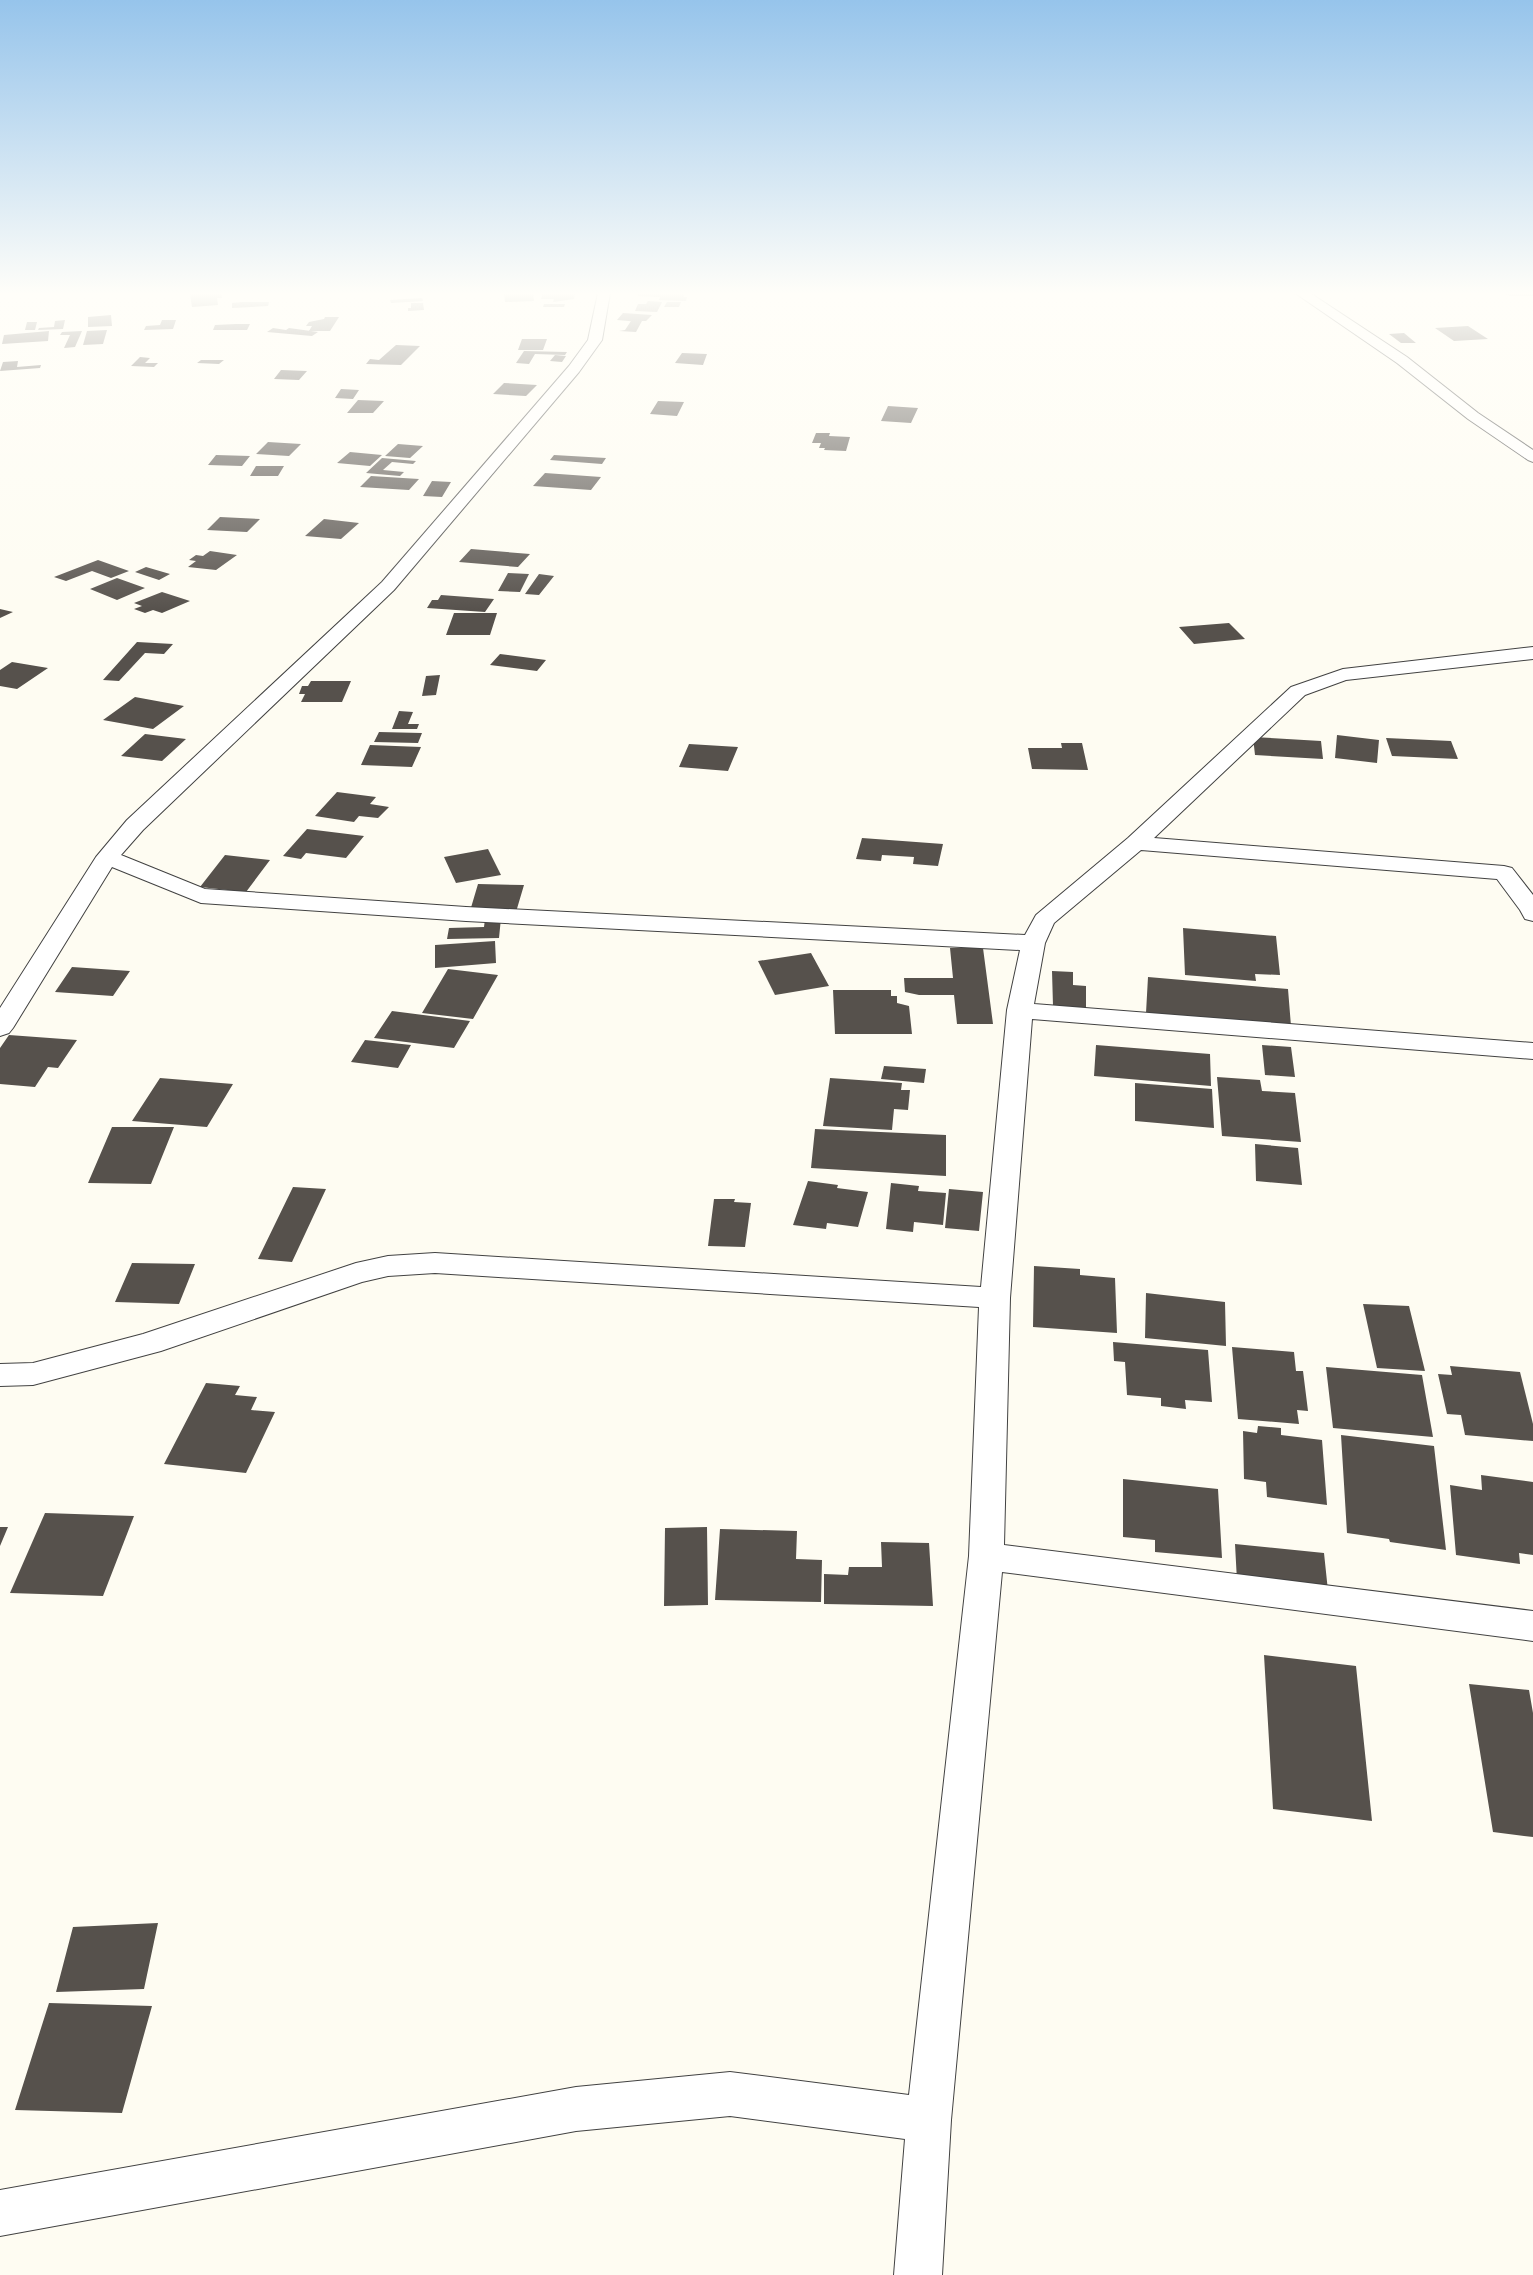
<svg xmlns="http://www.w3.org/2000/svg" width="1533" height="2275" font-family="'Libre Baskerville',serif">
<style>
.building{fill:#56514c}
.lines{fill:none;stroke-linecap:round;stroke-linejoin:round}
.street-casing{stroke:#424242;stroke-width:2}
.street{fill:#fff;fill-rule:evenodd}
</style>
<rect width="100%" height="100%" fill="#fefcf2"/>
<path class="building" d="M222 293V298H217L218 305 192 307 190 294Z
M533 293 534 301 505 302 504 294Z
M543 293H575L574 299 553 302 554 299H541Z
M639 293H684V297H687L686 301 659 300 660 297 638 296Z
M1532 293 1533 296H1510L1506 294Z
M422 298 423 301 391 303 390 300Z
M648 301 662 302 657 312 635 311 638 304H646Z
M242 302H269L268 306 232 308V303Z
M667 302H681L679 307H664Z
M411 303H423L424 310 408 311V308H411Z
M544 304H565L564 307H543Z
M623 313 652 315 646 321H642L636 332 619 331 625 330 631 321 640 322 617 320Z
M111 315 112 326 88 327V317Z
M325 317H339L330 331H309L312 326H306L309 322 324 319Z
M65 320 63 329 38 330 39 328 54 327 55 321Z
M162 320H176L173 329 144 330 146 326 160 325Z
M27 322H37L35 330H25Z
M236 324H250L247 330H213L215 325Z
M1468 326 1488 339 1454 341 1435 328Z
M273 328 286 330 289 328 318 332 312 336 267 332Z
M107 330 103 344 83 345 87 331Z
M49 331 48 341 2 344 4 335Z
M82 331 75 347 64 348 70 335H60L62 332Z
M1404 333 1416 343H1401L1389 334Z
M522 339H547L543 350H518Z
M396 345 420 346 401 365 366 364 370 359 379 360Z
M524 351 567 352 565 355 535 354 529 364 516 363Z
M682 353 707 354 703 365 675 363Z
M555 355 566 356 562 362 550 361Z
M140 357 150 358 145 363H158L154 367 131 366Z
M201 360H224L219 364 197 363Z
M18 361 17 367 41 365 40 368 0 371 3 362Z
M281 370 307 371 299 380 274 379Z
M504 383 537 385 526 396 493 394Z
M341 389 359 390 353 399 335 398Z
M358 400 384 401 373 413H347Z
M658 401 684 402 677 416 650 414Z
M888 406 918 408 911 423 881 421Z
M816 433H830L829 436 850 437 846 451 824 450 825 448H819L821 443H812Z
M268 442 301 444 289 456 256 454Z
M398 444 423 446 410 458 385 456Z
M350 452 382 455 370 466 337 463Z
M216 455 250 456 242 466 208 465Z
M554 455 606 458 602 464 550 460Z
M382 458 416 461 413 464 392 462 383 470 404 472 400 476 366 473Z
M256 466H284L278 476H250Z
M545 473 601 477 591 490 533 486Z
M371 476 419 479 409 490 360 487Z
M432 481 451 482 442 497 423 496Z
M220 517 260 519 247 532 207 530Z
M324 519 359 523 341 539 305 536Z
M471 549 530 554 518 567 459 562Z
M210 551 237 555 216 570 188 567 196 561 189 560 196 555 203 556Z
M98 560 129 571 111 578 92 571 66 581 54 577Z
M146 567 170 574 159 580 135 572Z
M508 573 529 574 520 592 498 591Z
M539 574 554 576 539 595 525 594Z
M117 578 145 588 117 600 90 589Z
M162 592 190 601 162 613 153 610 145 613 134 609 142 606 134 603Z
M441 595 494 599 485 612 427 608 432 600H438Z
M0 609 13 612 0 618Z
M454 613H497L490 635H446Z
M1229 623 1245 639 1194 644 1179 627Z
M137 642 173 644 164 654 145 653 119 681 103 680Z
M500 654 546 660 537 671 490 665Z
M12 662 48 668 17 689 0 686V670Z
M440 675 436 695 422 696 426 676Z
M311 681H351L342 702H301L305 694H299L302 686H308Z
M135 697 184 706 153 729 103 720Z
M399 711 413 712 408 724H419L417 729H392Z
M379 732 422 733 418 743 374 742Z
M145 734 186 739 162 761 121 756Z
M1337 735 1379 740 1377 763 1335 758Z
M1253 737 1321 741 1323 759 1255 755Z
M1386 738 1451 741 1458 759 1392 756Z
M1061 743H1082L1088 770 1032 769 1028 748H1062Z
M689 744 738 747 728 771 679 767Z
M370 745 421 747 412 767 361 765Z
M337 792 376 797 370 804 389 807 378 818 359 816 354 822 315 816Z
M307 829 364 836 346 858 306 853 301 859 283 856Z
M862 838 943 844 938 866 913 864 914 857 882 855 881 861 856 859Z
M488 849 501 875 456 883 444 857Z
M225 855 270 860 246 892 200 887Z
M478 884 524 885 516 912 470 911Z
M501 918 499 938 447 939 449 928 484 927 485 919Z
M1183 928 1276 936 1280 975 1255 974 1256 981 1185 975Z
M495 941 496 963 435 968V945Z
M950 948H983L993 1024H957L954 995H919L905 992 904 978H953Z
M811 953 829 986 775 995 758 961Z
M72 967 130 971 113 996 55 992Z
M448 969 498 975 473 1019 422 1013Z
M1052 971 1073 972V985L1086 986V1008L1053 1006Z
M1148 977 1288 989 1291 1026 1146 1013Z
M833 990H891V996H897V1003L909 1006 912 1034H835Z
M392 1011 470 1021 454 1048 374 1038Z
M9 1035 77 1040 58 1068 48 1067 35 1087 0 1084V1048Z
M365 1040 411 1045 398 1068 351 1062Z
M1096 1045 1210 1054 1211 1086 1094 1076Z
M1262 1045 1291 1047 1295 1077 1265 1075Z
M884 1066 926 1069 924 1083 881 1079Z
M1217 1077 1260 1080 1262 1091 1295 1093 1301 1142 1222 1136Z
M160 1078 233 1084 207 1127 132 1121Z
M830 1078 902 1083 901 1090H910L908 1110 894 1109 892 1130 823 1126Z
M1135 1083 1212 1089 1214 1128 1135 1121Z
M112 1127H174L151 1184 88 1183Z
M815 1129 946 1135V1176L811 1168Z
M1255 1144 1298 1148 1302 1185 1256 1181Z
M808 1181 838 1185 837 1188 868 1192 858 1227 827 1223 826 1229 793 1225Z
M891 1183 919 1186 918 1191 946 1193 943 1225 914 1222 913 1232 886 1229Z
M293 1187 326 1189 292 1262 258 1259Z
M949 1189 983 1192 979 1231 945 1228Z
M714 1199H735L734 1202 751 1203 745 1247 708 1246Z
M132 1263 195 1264 179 1304 115 1302Z
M1034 1266 1080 1269V1275L1115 1278 1117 1333 1033 1327Z
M1146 1293 1225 1302 1226 1346 1145 1338Z
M1363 1304 1409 1306 1425 1371 1377 1368Z
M1113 1342 1208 1350 1212 1402 1185 1400 1186 1409 1161 1406V1398L1127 1395 1125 1362 1114 1361Z
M1232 1347 1294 1352 1296 1371H1303L1308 1411 1297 1410 1299 1424 1238 1419Z
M1450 1366 1520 1372 1533 1424V1441L1465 1435 1461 1415 1447 1414 1438 1374 1452 1375Z
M1326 1367 1422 1375 1433 1437 1333 1428Z
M206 1383 240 1386 235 1395 257 1397 251 1410 275 1412 246 1473 164 1464Z
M1258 1426 1281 1428V1435L1322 1440 1327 1505 1267 1497 1266 1482 1244 1479 1243 1431 1257 1433Z
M1341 1435 1434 1446 1446 1550 1390 1542 1389 1539 1347 1533Z
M1481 1475 1533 1482V1555L1519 1553 1520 1564 1456 1555 1450 1485 1482 1490Z
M1123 1479 1218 1489 1222 1558 1155 1552V1540L1123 1537Z
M45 1513 134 1516 103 1596 10 1593Z
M0 1527H8L0 1546Z
M707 1527 708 1605 664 1606 665 1528Z
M720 1529 797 1531 796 1559 822 1560 821 1602 715 1600Z
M881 1542 929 1543 933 1606 824 1604V1574L848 1575 849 1567H882Z
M1235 1544 1324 1553 1328 1591 1237 1581Z
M1264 1655 1356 1666 1372 1821 1273 1809Z
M1469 1684 1529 1690 1533 1713V1837L1493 1832Z
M158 1923 144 1989 56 1992 73 1927Z
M49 2003 152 2006 122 2113 15 2110Z"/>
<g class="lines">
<g class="street-casing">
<path id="street" d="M598 293H610L602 340 579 372 394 590 143 830 121 855 205 889 466 907 1025 935 1036 915 1128 838 1291 687 1343 669 1533 647V659L1346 680 1305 695 1154 838 1504 866 1512 868 1533 895V921L1525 919 1520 910 1497 879 1141 850 1054 923 1045 943 1034 1004 1533 1043V1059L1032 1019 1010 1298 1004 1545 1533 1611V1641L1002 1572 951 2120 942 2275H894L905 2139 730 2116 576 2131 0 2236V2190L576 2087 730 2072 909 2095 969 1556 979 1307 435 1273 388 1276 362 1282 161 1351 33 1385 0 1386V1364L33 1363 143 1334 356 1263 388 1256 435 1253 981 1287 1007 1010 1020 950 466 921 201 903 112 867 13 1028 9 1033 0 1036V1008L96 857 127 820 382 582 569 366 588 340Z
M1295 293H1310L1407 357 1478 413 1533 450V462L1528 460 1468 419 1397 363Z"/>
</g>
<use href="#street" class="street"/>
</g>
<linearGradient id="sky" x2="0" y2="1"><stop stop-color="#96c4eb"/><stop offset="0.48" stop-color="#fffef9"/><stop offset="1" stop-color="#fffef9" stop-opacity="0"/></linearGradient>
<rect width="1533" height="612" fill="url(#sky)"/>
</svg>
